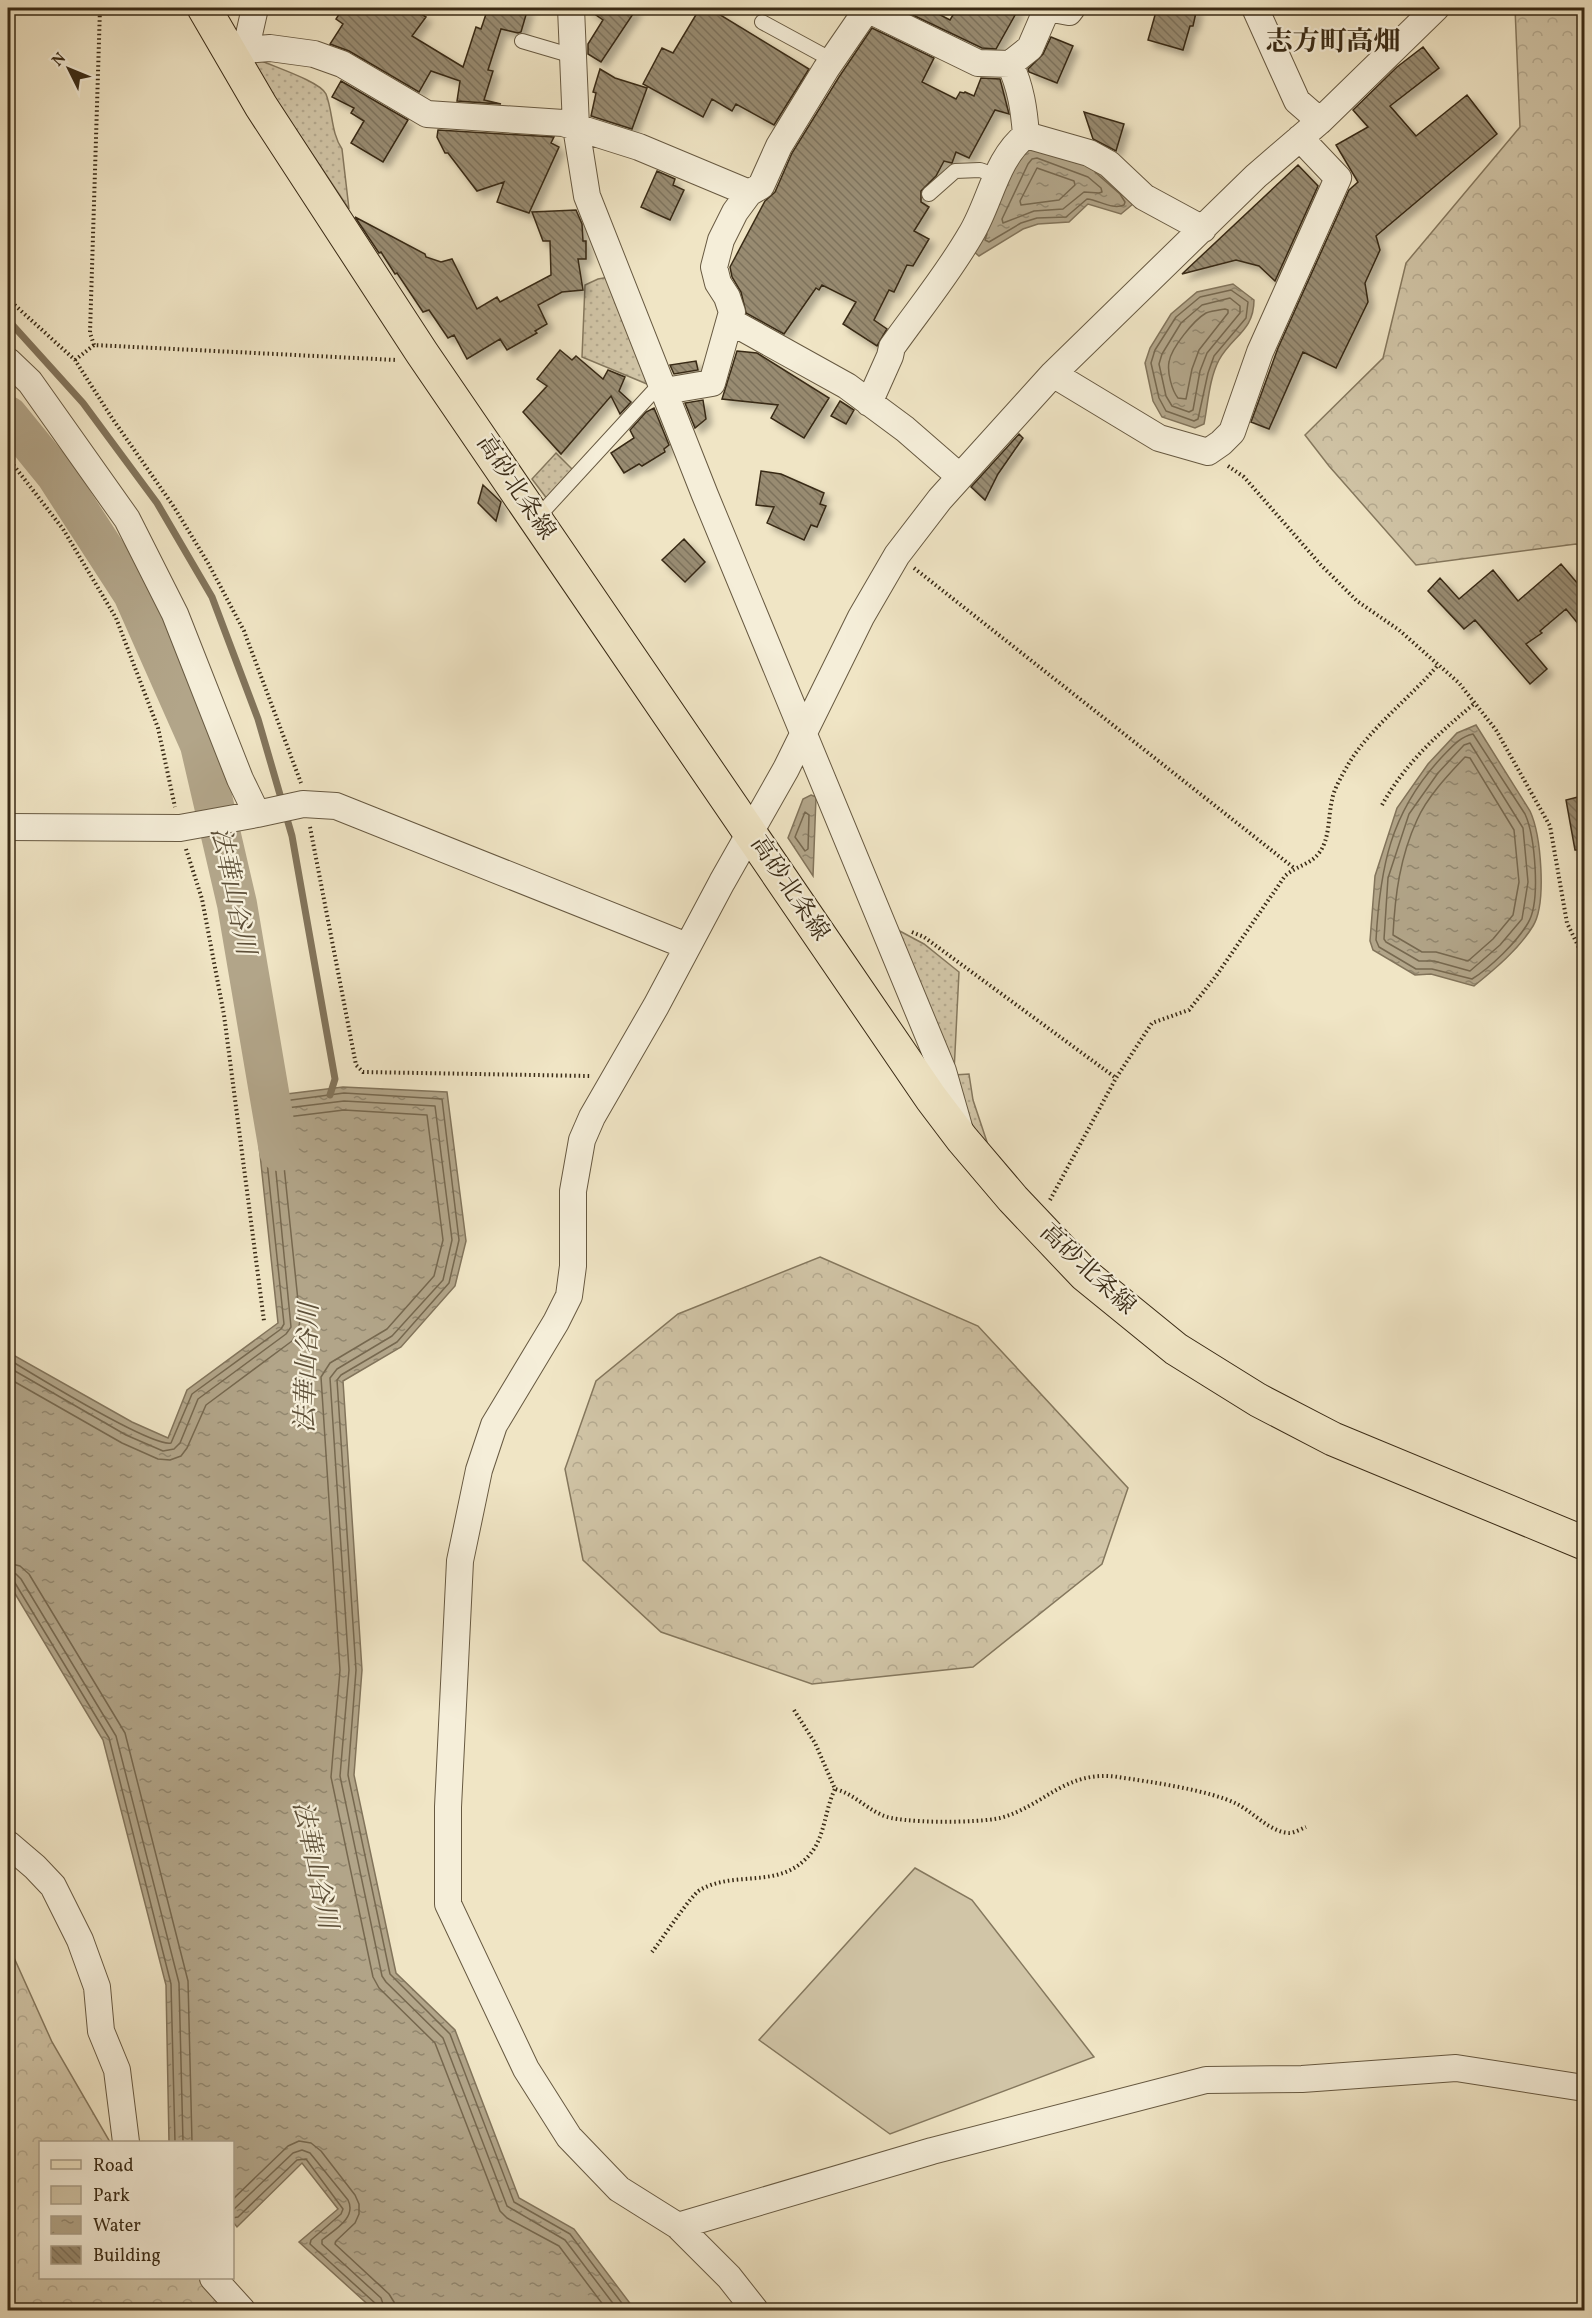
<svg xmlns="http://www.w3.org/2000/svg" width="1592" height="2318" font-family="Vollkorn,'Noto Serif JP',serif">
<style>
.grass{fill:url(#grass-dots);stroke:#85785e;stroke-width:1.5}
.forest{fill:url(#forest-crowns);stroke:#85785e;stroke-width:1.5}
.park{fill:#d1c5a7;stroke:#85785e;stroke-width:1.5}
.water{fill:url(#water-ripples);stroke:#82745b;stroke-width:1.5}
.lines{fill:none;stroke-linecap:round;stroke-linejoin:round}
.shore{stroke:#76684f;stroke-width:1.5}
.stream{stroke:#82745b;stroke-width:7}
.river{stroke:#b2a589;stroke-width:40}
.building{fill:url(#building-back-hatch);stroke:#392a15;stroke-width:1.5;filter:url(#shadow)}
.service-casing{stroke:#675941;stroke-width:16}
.minor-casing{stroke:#675941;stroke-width:28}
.primary-casing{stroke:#392a15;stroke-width:35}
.path{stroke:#392a15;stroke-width:4;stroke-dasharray:1.5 3;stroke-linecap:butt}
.service{stroke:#f5eed9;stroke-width:14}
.minor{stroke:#f5eed9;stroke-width:26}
.primary{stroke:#f0e5c5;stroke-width:33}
.labels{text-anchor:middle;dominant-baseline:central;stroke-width:4.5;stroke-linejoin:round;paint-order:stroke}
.street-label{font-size:24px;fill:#392a15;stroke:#f5eed9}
.water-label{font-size:26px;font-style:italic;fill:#5d4f38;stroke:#f5eed9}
.quarter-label{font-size:27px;font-weight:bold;fill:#392a15;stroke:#f5eed9}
</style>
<defs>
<pattern id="grass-dots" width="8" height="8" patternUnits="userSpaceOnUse" patternTransform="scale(1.5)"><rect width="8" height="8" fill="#d1c5a7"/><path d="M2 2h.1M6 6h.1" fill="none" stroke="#b4a98f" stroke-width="1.8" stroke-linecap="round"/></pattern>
<pattern id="forest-crowns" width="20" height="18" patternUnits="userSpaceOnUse" patternTransform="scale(1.5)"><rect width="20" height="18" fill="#d1c5a7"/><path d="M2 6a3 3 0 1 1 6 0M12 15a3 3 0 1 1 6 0" fill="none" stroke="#b4a98f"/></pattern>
<pattern id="water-ripples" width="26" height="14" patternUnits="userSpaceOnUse" patternTransform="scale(1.5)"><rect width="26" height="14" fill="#b2a589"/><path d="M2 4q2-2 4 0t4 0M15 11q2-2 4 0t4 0" fill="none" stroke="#92876f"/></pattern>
<pattern id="building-back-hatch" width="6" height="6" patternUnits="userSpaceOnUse" patternTransform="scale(1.5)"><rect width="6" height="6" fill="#988b71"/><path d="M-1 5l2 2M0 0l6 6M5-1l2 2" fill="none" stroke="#7d725c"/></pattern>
<filter id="shadow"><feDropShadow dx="5.5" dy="5.5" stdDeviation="3" flood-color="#0004"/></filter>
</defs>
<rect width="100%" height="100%" fill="#f0e5c5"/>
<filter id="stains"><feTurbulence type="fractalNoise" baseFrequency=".00333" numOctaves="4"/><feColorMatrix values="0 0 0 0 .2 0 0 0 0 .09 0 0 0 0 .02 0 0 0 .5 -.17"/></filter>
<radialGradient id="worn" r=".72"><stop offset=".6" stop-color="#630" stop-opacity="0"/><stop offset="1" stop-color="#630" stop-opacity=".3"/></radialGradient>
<path class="grass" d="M255 58C271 66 320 81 326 94 333 112 331 133 342 149L349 209 249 60Z
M609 277 649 381 647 384 582 357 585 285 598 279Z
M556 453 574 471 548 500 532 479Z
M896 929 924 944 959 972 954 1072Z
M969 1074 973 1100 994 1163 971 1131 954 1075Z"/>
<path class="forest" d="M1515 8H1584V548L1576 544 1416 565 1329 466 1305 435 1383 358 1406 263 1520 127Z
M820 1257 978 1326 1128 1488 1102 1564 973 1667 812 1684 661 1632 583 1560 565 1469 596 1381 678 1314Z
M8 1949 11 1951 52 2042 110 2142H40V2278H200L224 2310H8Z"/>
<path class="park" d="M915 1868 972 1900 1094 2057 890 2134 759 2040Z"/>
<path class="water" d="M1027 146 1096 165 1133 204 1121 214 1088 204 1069 222 1038 224 1023 229 979 256 972 250 997 196Z
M1233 284 1254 300C1254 331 1232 336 1219 360 1209 379 1208 404 1204 424L1195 428 1162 417 1153 401 1145 363 1150 348 1171 314 1197 292Z
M1476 725 1530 811C1541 835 1547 903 1533 926 1519 949 1495 969 1474 986L1431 974 1415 975 1373 950 1370 941 1375 876 1397 808 1428 764 1457 733Z
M811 795 816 797 813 876 788 838 803 799Z
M343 1087 447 1092 466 1241 455 1286 401 1347 343 1381 362 1670 354 1775 396 1973 455 2030 519 2198 574 2229 635 2310H374L299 2242 338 2209 302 2163 237 2227 233 2222 232 2142H169L166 1985 103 1740 8 1582V1352L132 1422 168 1438 187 1390 278 1323 254 1098Z"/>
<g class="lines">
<path class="shore" d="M1037 158 1088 177 1101 188 1102 192 1099 193 1084 192 1063 209 1034 211 1003 223 1002 219 1028 164 1032 159Z
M1037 168 1074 181 1075 185 1059 200 1021 205 1020 201Z
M987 234 985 240 989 242 1021 223 1037 218 1066 217 1087 199C1099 200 1112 210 1124 205L1125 202 1120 194 1095 172
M1231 290 1248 302 1246 318 1214 356 1208 373 1198 419 1194 421 1166 411 1159 398 1151 363 1155 350 1176 317 1200 297Z
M1230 298 1240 306V313L1207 353 1200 371 1193 410 1189 412 1172 406 1166 396 1159 364 1162 354 1181 323 1202 305Z
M1225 309 1228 310V313L1199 350 1192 369 1186 399 1178 398C1172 391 1167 372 1169 362 1171 348 1194 320 1206 313 1211 311 1219 310 1225 309Z
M1473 734 1525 814C1535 836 1541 902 1528 923 1517 942 1490 968 1472 979L1432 969H1416L1379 947 1376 940C1380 868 1390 813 1441 758 1451 748 1459 737 1473 734Z
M1470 743 1523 828 1528 882 1522 919 1500 945 1470 971 1434 961H1419L1386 942 1384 939 1388 878 1409 814 1438 773 1464 745Z
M1465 757 1470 758 1514 830 1519 882 1513 915 1493 939 1468 961 1436 952H1422L1393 935C1395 895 1400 857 1417 820 1427 797 1448 775 1465 757Z
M805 812 809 815 808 849 805 851 795 837Z
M8 1359C31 1373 151 1447 171 1443L192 1394 281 1329 284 1324 261 1104 344 1093 442 1099 459 1240 449 1283 397 1342 341 1375 337 1380 356 1670 348 1775 390 1974 450 2034 514 2202 570 2234 627 2310
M8 1367 126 1435 163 1451 174 1449 180 1443 198 1399 286 1334 291 1327 270 1110 344 1101 435 1106 452 1240 443 1280 392 1336 337 1369 330 1378 349 1670 340 1776 382 1976 386 1982 443 2038 507 2206 565 2240 618 2310
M8 1378 122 1443 158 1459 170 1460 181 1456 187 1448 206 1405 292 1341 298 1332 300 1320 279 1118 344 1110 427 1115 443 1240 434 1276 387 1329 330 1363 321 1377 340 1670 331 1777 373 1977 379 1988 435 2043 500 2211 507 2218 559 2246 607 2310
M8 1563 20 1566 29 1574 125 1733 188 1981 192 2142
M8 1572 16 1574 21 1579 116 1736 179 1983 183 2142
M8 1580 15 1583 109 1738 171 1984 175 2142
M232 2200 288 2146 299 2141 311 2143 321 2151 355 2195 359 2204V2214L355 2223 336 2241 335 2244 389 2294 394 2302 395 2310
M232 2211 293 2153 302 2150 310 2153 348 2200C357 2218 334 2230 322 2240V2244L381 2298 385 2310
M232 2218 238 2217 297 2160 306 2159 343 2209 341 2214 311 2240 310 2244 376 2304 378 2310"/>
<path class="stream" d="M8 320 83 403 157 503 212 597 258 719 292 836 335 1079 330 1095"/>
<path class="river" d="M8 416 56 475 133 594 200 745 237 904 279 1151"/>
</g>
<path class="building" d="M343 8H412L426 17 412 36 463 67 476 27 481 29 488 8H528L521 32 518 33 501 29 488 70 493 71 484 100 501 104 457 101 460 81 431 71 419 92 349 51 330 44 343 24 336 19Z
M586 8H637L601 62 588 54V44L603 20Z
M700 8H709L809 69 774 125 736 104 732 111 712 99 703 117 643 84 662 48 673 53Z
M898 8H927L950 20 957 8H1019L996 49 982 48Z
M1157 8H1197L1193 26H1190L1183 50 1148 40Z
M872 28 934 58 922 82 956 99 960 92 964 93 965 92 974 96 981 78 1000 79 1009 114 995 110 969 158 956 152 952 163 944 161 936 176 921 191V202L929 207 914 231 929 239 913 266 907 265 894 292 889 290 874 320 887 329 877 346 843 324 856 302 822 285 819 290 816 288 784 334 746 313 741 292 732 277 730 267 765 201 775 192 792 153 839 77Z
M1051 37 1073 46 1057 83 1029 72 1028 69 1043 54Z
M1423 47 1439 68 1390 106 1416 136 1467 95 1497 134 1376 236 1380 250 1365 283 1368 302 1336 368 1303 352 1269 429 1251 422 1278 348 1349 190 1358 182 1336 145 1368 127 1353 110 1397 67Z
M600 69 615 78 647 88 632 129 591 116 596 93 593 92Z
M341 81 408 120 383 162 351 143 364 121 351 113 354 108 332 97Z
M1084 112 1124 124 1116 151 1093 139Z
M438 130 554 137 551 143 559 147 529 213 497 202 504 182 477 191 448 153H445L437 137Z
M1298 165 1318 186 1275 281 1259 266 1236 260 1182 274Z
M657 171 675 179 673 185 684 190 670 220 641 207Z
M576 210 582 224 583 241H586V259H578L583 290 562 292 538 305 547 324 535 331 537 333 507 350 500 339 467 359 454 335 448 338 429 310 423 312 397 273 395 274 381 252 379 253 355 217 425 254 426 257 441 262 452 259 477 309 497 297 500 302 551 275 550 241H543L532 212Z
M560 350 572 360 576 356 603 379 608 370 625 377 619 391 631 402 620 414 611 396 561 454 523 412 547 386 537 379Z
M737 351 757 353 829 398 804 438 771 418 778 405 722 399Z
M696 361 698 370 674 374 670 365Z
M703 400 706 419 695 428 685 403Z
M840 401 854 410 846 424 831 416Z
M654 408 669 445 664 449 665 452 642 466 639 464 624 473 611 453 634 438 630 430 646 412Z
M1019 434 1023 438 998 474 985 500 971 487Z
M761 471 781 474 824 493 820 504 826 506 817 527 811 525 804 540 767 523 774 507 756 505Z
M483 485 501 502 496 521 478 503Z
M684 539 705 562 685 582 662 560Z
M1561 564 1584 591V631L1566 609 1540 631 1542 633 1526 644 1547 669 1530 684 1475 620 1464 629 1428 591 1440 578 1459 599 1493 570 1518 601Z
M1582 796 1584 805V850H1575L1566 800Z"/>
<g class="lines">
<g class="service-casing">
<path id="service" d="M762 22 832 60
M522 41 573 56
M929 194 955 171 980 170 998 176
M536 519 661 383"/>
</g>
<g class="minor-casing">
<path id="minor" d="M571 8 576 127 587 196 705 495 943 1071 959 1127
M1255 8 1297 101 1320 121
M867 9 978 63 1010 64 1030 48 1046 11 1053 9 1069 12 1072 8
M229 51 270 48 314 54 342 64 427 114 563 123 639 147 749 193
M229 51 248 39 255 8
M1010 64C1021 88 1024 109 1026 135
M730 321 847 386 905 429 959 476
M8 361 30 382 127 519 175 614 240 779 257 814
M1053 374 1159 438 1208 452 1221 443 1232 432 1260 352 1338 178 1300 138
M665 391 712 383 732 312 727 297 718 283 714 267 721 240 735 212 749 193 761 186 779 146 826 69 868 8
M869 403 890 356 892 347C919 309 948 274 971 234 990 203 996 158 1026 135L1089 153 1109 164 1144 197 1203 229
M8 827 180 828 257 814 303 804 336 806 687 946
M8 1844 35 1867 53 1886 80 1940 97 1987 101 2031 117 2070 126 2142
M678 2226 932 2151 1206 2080 1302 2079 1456 2068 1584 2088
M213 2278 242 2310
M755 2310 729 2277 678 2226 619 2189 569 2137 526 2069 448 1904V1807L460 1561 479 1470 494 1425 556 1322 569 1296 573 1266V1191L582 1140 592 1117 656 1006 722 882 786 769 861 617 897 555 940 499 1053 374 1256 176 1320 121 1436 8"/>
</g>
<g class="primary-casing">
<path id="primary" d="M204 8 261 106 422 353 931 1098 962 1139 1013 1199 1085 1275 1176 1349 1258 1400 1333 1439 1584 1543"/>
</g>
<path class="path" d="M8 299 75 360 112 418 174 507 208 563 244 631 301 783
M94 345 90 333 100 8
M75 360 94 345 396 360
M8 458 63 529 116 618 158 728 175 807
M1228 466 1244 477 1320 564 1357 601 1399 630 1459 683 1496 730 1550 826 1567 923 1584 958
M914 568 1294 868
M1382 805C1406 762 1438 734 1475 703
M310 827 356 1065 363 1072 590 1076
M186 849 202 899 224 1015 264 1321
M912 932 924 937 1116 1078
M1050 1200 1116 1078 1152 1023 1189 1010 1216 976 1285 876C1296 866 1310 865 1319 853 1330 839 1328 817 1332 800 1334 788 1343 774 1349 763 1372 726 1410 698 1438 665
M794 1710 815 1743 835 1789C854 1794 864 1807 882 1815 900 1824 979 1823 1000 1818 1043 1807 1066 1769 1118 1777 1151 1782 1209 1790 1237 1804 1253 1812 1270 1832 1289 1833 1294 1833 1301 1829 1306 1827
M652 1952C661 1941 690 1896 700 1890 737 1869 781 1891 811 1853 825 1836 825 1809 835 1789"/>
<use href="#service" class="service"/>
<use href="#minor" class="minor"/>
<use href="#primary" class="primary"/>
</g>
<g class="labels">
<g class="street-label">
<text transform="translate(515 488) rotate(56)">高砂北条線</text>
<text transform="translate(789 889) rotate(56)">高砂北条線</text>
<text transform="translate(1087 1270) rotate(43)">高砂北条線</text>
</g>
<g class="water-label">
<text transform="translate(232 891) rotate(78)">法華山谷川</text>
<text transform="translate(308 1368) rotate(-88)">法華山谷川</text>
<text transform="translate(314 1865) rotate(78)">法華山谷川</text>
</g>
<g class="quarter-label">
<text x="1333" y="43">志方町高畑</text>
</g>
</g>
<rect width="1592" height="2318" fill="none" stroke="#f0e5c5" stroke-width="30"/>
<rect x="9" y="9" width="1574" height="2300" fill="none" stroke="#392a15" stroke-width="3"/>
<rect x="15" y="15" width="1562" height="2288" fill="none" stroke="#392a15" stroke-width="1.5"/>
<rect x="39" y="2141" width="195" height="138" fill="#f5eed9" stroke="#aaa08b" stroke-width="1.5"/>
<rect x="51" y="2160" width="30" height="9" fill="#f0e5c5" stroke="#aaa08b" stroke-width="1.5"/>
<text x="93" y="2171" font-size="18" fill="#392a15">Road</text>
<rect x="51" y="2186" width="30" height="18" fill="#d1c5a7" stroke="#aaa08b" stroke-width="1.5"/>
<text x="93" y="2201" font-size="18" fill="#392a15">Park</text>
<rect x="51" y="2216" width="30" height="18" fill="url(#water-ripples)" stroke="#aaa08b" stroke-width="1.5"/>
<text x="93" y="2231" font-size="18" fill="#392a15">Water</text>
<rect x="51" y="2246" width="30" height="18" fill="url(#building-back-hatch)" stroke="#aaa08b" stroke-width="1.5"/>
<text x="93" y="2261" font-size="18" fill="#392a15">Building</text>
<g transform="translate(69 69) rotate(313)" stroke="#f5eed9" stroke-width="4.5" paint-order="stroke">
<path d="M0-4.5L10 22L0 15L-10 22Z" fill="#392a15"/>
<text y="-9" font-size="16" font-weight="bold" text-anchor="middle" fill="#392a15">N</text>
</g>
<rect width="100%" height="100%" filter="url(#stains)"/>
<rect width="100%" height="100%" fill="url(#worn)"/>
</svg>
